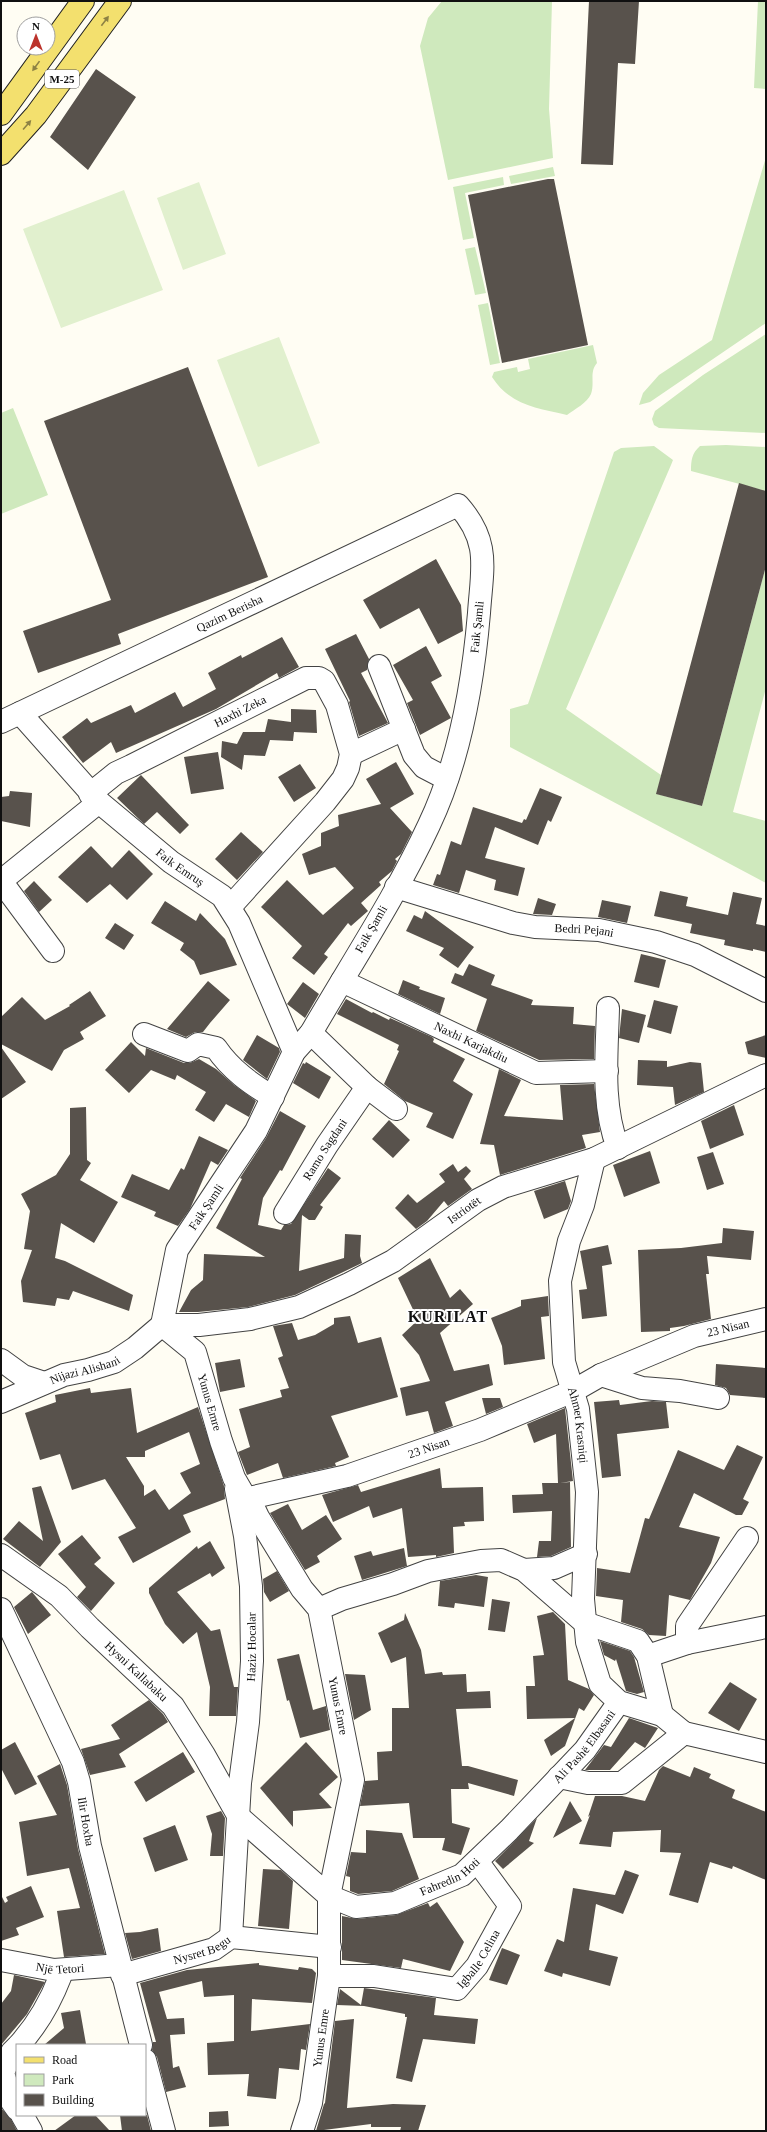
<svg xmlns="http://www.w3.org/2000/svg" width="767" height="2132" font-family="'Times New Roman',serif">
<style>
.green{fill:#cfe9bd}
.pitch{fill:#e1f0ce}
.building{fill:#58524c;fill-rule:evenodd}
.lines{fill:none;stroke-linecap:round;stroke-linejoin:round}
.minor-casing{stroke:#434343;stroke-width:24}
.primary-casing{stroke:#212121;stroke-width:24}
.minor{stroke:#fff;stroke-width:22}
.primary{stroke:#f3e06e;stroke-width:22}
.oneway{fill:#8d8244}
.labels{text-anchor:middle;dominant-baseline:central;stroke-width:4;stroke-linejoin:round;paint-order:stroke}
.shield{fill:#fff;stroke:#585858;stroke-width:1}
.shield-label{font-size:11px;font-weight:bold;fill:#101010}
.street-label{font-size:12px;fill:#101010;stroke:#fff}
.district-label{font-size:16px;font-weight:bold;letter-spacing:1px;fill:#101010;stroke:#fff}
</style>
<rect width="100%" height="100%" fill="#fffdf3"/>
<path class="green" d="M442 1H552L549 109 553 158 448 180 420 46 428 18Z
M758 1H766V89L754 88Z
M766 157V323L650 402 639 405 643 393 659 375 712 340Z
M553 167 555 176 511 184 509 176Z
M503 177 504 185 465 193 474 238 463 240 453 187Z
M475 247 486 293 475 295 465 249Z
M488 303 500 363 490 365 478 305Z
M766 334V433L659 428 654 425 652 419 655 411 703 375Z
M593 345 597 363C589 372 595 383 591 394 587 403 575 409 567 415 536 408 510 405 492 377L494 372 517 367 518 372 530 369 528 359Z
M13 408 48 495 1 514V413Z
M726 445 766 447V491L691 471C691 460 692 453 700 446Z
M654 446 673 460 671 465 566 709 661 775 657 794 702 806 766 566V688L733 812 766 821V883L510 747V709L528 704 614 452 621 448Z"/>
<path class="pitch" d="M199 182 226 254 183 270 157 198Z
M124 190 163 290 61 328 23 229Z
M279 337 320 443 258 467 217 360Z"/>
<path class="building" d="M589 1H639L635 64 618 63 613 165 581 164Z
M96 69 136 97 88 170 50 137Z
M548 179H554L588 345 502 363 468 195Z
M188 367 268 577 118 634 121 644 38 673 23 631 111 600 44 421Z
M739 483 766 491V566L702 806 656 794Z
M436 559 461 605 463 631 438 644 419 608 380 629 363 600Z
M356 634 369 659 367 670 361 673 388 723 359 736 349 702 350 701 325 649Z
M282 637 299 667 279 678 277 673 216 709 116 753 111 742 83 763 62 737 87 718 91 723 131 705 135 713 175 692 183 707 216 689 208 673 241 655 242 658Z
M426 646 442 676 431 682 451 718 420 735 407 703 413 700 393 665Z
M291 709 316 710 317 733 294 732 293 741 270 740 265 756 244 755 242 770 221 757 222 741 237 744 243 732H265L268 719 291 722Z
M218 752 224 789 191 794 184 757Z
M396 762 414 794 390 808 412 832 401 854 395 859 397 861 392 871 379 882 381 885 361 903 368 911 351 926 348 923 324 954 328 957 314 975 292 958 302 946 261 907 287 880 323 915 354 888 335 867 309 875 302 854 321 846V833L339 826 338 815 381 804 366 779Z
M300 764 316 788 294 802 278 777Z
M141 775 189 825 180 834 157 812 144 824 117 798Z
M540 788 562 797 551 822 548 820 538 845 495 827 485 858 525 868 518 896 494 890 496 880 466 870 459 893 433 885 437 874 440 875 451 841 461 845 473 807 522 823 524 819 526 820Z
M10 791 32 793 30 827 1 821V797L9 796Z
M241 832 263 852 237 880 215 859Z
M91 846 112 868 129 850 153 874 127 900 110 884 87 903 58 877Z
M34 881 52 900 39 912 24 891Z
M660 891 688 897 686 906 728 915 733 892 762 898 756 924 766 926V952L753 949V951L724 945 725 940 690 933 692 924 654 916Z
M538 898 556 904 552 915 533 914Z
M602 900 631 906 627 923 598 917Z
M165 901 196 921 200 913 225 939 237 965 200 975 194 961 180 950 184 943 151 923Z
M425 911 474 947 458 968 439 955 444 948 406 931 414 915 422 919Z
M115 923 134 935 124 950 105 938Z
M641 954 666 960 659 988 634 982Z
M469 964 495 975 491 985 533 1000 531 1005 574 1007 573 1024 595 1026 594 1059 539 1060 476 1031 487 999 451 983 455 973 463 976Z
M403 980 420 987 419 989 445 998 440 1014 398 994Z
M208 981 230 1000 210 1023 203 1032H195L186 1037 167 1029Z
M303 982 319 994 305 1018 287 1004Z
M90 991 106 1016 80 1032 84 1039 64 1050 52 1071 1 1044V1017L22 997 45 1020 70 1006 69 1005Z
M346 999 372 1013 373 1012 389 1020 390 1018 432 1037 434 1039 433 1042 465 1059 453 1081 473 1094 453 1139 426 1127 433 1113 405 1101 384 1084 399 1051 397 1050 399 1045 337 1014Z
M654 1000 678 1006 671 1034 647 1027Z
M622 1009 646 1015 639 1043 619 1038Z
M257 1035 279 1048 280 1052 267 1079 243 1060Z
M766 1035V1058L748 1054 745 1042Z
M131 1042 145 1056 146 1048 184 1063H190L199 1059 216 1069 234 1085 256 1101 249 1117 226 1104 214 1122 195 1110 206 1092 177 1075 175 1080 151 1070 129 1093 105 1070Z
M1 1047 26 1082 1 1099Z
M638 1060 667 1061V1067L690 1062 701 1063 704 1092 675 1105 673 1087 637 1085Z
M306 1062 331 1077 319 1099 293 1083 303 1063 305 1064Z
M499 1069 521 1080 504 1116 563 1120 560 1085 594 1084 600 1132 582 1135 586 1148 500 1175 494 1145 480 1144Z
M734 1105 744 1135 710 1149 701 1121Z
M86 1107 87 1160 91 1163 80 1180 118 1202 94 1243 61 1223 55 1258 65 1261 133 1295 129 1311 73 1291 69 1300 57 1298 55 1306 23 1302 21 1281 32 1250 24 1249 30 1211 21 1194 56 1175 70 1154V1108Z
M280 1111 306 1126 282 1171 280 1170 263 1198 258 1225 281 1230 284 1225 291 1224 328 1168 341 1178 320 1205 323 1207 315 1220H309L302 1215 299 1271 344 1258 345 1234 361 1235 360 1256 362 1263 295 1295 248 1307 198 1312H179L191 1290 203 1280 204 1254 265 1257 216 1228 242 1179 240 1178 266 1138Z
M389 1120 410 1140 393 1158 372 1139Z
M199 1136 228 1150 218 1165 211 1161 190 1209 178 1226 154 1216 156 1212 121 1197 132 1174 169 1190 181 1168 184 1170Z
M650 1151 660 1183 624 1197 613 1165Z
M713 1152 724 1184 707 1190 697 1157Z
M453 1164 458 1172 466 1166 471 1171 464 1179 472 1189 448 1206 444 1201 427 1221 416 1229 395 1208 408 1194 417 1203 445 1182 439 1174Z
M565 1181 571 1201 568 1209 544 1219 534 1191Z
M723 1228 754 1231 751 1260 707 1256 709 1274H706L711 1319 684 1326 670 1328V1331L641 1332 638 1250 681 1248 722 1243Z
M608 1245 612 1264 602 1266 607 1316 582 1319 579 1290 587 1289 580 1251Z
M430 1258 450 1298 460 1289 473 1304 440 1333 454 1371 489 1364 493 1385 445 1402 453 1426 434 1433 428 1411 406 1416 400 1388 430 1381 419 1355 402 1335 418 1320 398 1278Z
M548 1296 549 1316 541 1317 545 1359 504 1365 502 1346 491 1318 521 1306V1300Z
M350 1316 358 1343 381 1337 398 1397 331 1416 349 1457 335 1463 336 1466 283 1478 278 1463 247 1475 238 1452 250 1447 239 1409 282 1397 280 1390 289 1388 278 1358 283 1356 273 1326 292 1323 298 1340 315 1335 334 1324V1318Z
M240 1359 245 1387 220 1392 215 1363Z
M716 1364 766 1368V1398L730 1395 726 1388 715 1385Z
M90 1388 91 1393 131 1388 137 1433 198 1407 224 1486 225 1499 183 1515 191 1532 133 1563 118 1537 136 1528 105 1479 72 1490 60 1454 40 1460 25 1413 56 1402 55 1395ZM189 1432 200 1464 180 1473 191 1493 169 1510 155 1489 144 1496V1486L126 1457H145V1451Z
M482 1398H500L503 1407 486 1414Z
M619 1400 620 1405 652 1401 666 1402 669 1428 617 1434 621 1476 602 1478 594 1402Z
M565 1408 573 1481 560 1483 570 1482 571 1547 551 1556 537 1557 539 1541H551L552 1511 513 1513 512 1495 543 1494 542 1483H558L556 1434 534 1443 527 1424Z
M737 1445 763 1457 743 1499 749 1502 742 1515H736L694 1493 679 1527 720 1537 711 1563 690 1600 669 1595 666 1636 649 1635 642 1629 621 1622 623 1600 596 1596 597 1568 630 1573 645 1518 649 1519 678 1450 724 1470Z
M440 1468 442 1488 483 1487 484 1521 464 1522 465 1526 453 1527 454 1553 436 1557V1555L408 1557 402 1508 373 1518 369 1506 333 1522 322 1495 358 1485 361 1492Z
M41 1486 61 1542 40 1567 3 1539 19 1521 43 1541 32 1488Z
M288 1504 302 1530 326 1515 342 1539 317 1556 320 1562 305 1570 270 1513Z
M82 1535 101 1558 94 1564 115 1583 91 1611 77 1597 86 1587 58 1554Z
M210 1541 225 1568 212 1577 210 1573 177 1592 211 1631 220 1629 234 1687H238L236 1716H209L210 1687 197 1632 183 1644 165 1624 149 1593V1588L197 1546 198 1549Z
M404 1548 407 1566 362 1580 354 1556 371 1551 373 1556Z
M277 1571 289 1591 270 1602 264 1592 263 1579Z
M476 1575 488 1577 484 1607 455 1603 454 1608 438 1606 440 1581Z
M32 1592 51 1615 28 1634 14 1607Z
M492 1599 510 1602 505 1632 488 1630Z
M553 1612 565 1624 568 1680 589 1689 594 1695 584 1711 579 1708 565 1746 551 1756 544 1740 575 1718 527 1719 526 1686H535L533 1656 544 1655 537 1616Z
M405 1613 421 1650 425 1674 442 1672 443 1675 466 1674 467 1692 490 1691 491 1708 456 1709 462 1766H468L518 1780 514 1796 468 1783 469 1789H451L452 1823 470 1828 461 1855 442 1850 445 1838H413L409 1803 360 1806 365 1781 378 1780 377 1752 392 1751V1708H409L406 1657 391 1663 378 1633 404 1620Z
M600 1641 630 1651 634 1657 644 1692 637 1694 626 1691 616 1659 615 1661 604 1655Z
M299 1654 313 1710 326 1706 330 1730 300 1738 289 1700 287 1701 277 1659Z
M345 1674 365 1675 371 1710 354 1720Z
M730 1682 757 1699 739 1731 708 1713Z
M149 1700 163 1714 168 1722 119 1754 126 1767 90 1775 81 1749 120 1739 111 1725Z
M629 1718 658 1728 645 1748 635 1742 610 1770H585L604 1745 611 1747Z
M15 1742 37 1784 15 1795 1 1768V1750Z
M306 1742 338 1777 319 1794 332 1808 293 1811V1827L260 1788Z
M183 1752 195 1772 146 1802 134 1782Z
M60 1764 67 1785 78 1849 105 1954 64 1957 57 1911 80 1908 69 1868 27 1876 19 1822 57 1815 37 1776Z
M663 1766 690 1777 694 1767 711 1774 709 1778 735 1790 732 1798 766 1812V1880L733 1866 732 1869 710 1862 698 1903 669 1895 681 1853 660 1852 661 1830 613 1832 611 1847 579 1844 590 1815 588 1817 595 1796H622L645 1801 659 1770Z
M570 1801 582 1821 553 1838Z
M221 1811 225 1818 223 1856H210L212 1834 206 1816Z
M537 1818 529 1841 534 1843 503 1869 495 1861Z
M175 1825 188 1860 155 1872 143 1838Z
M366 1830 402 1833 419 1879 392 1891 358 1894 350 1891V1877L346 1876 351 1852 366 1853Z
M263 1869 281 1870 293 1881 289 1929 258 1926Z
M625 1870 639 1875 623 1914 596 1904 589 1950 618 1957 610 1986 563 1973 562 1977 544 1971 557 1939 564 1942 573 1888 615 1895Z
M31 1886 44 1917 16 1928 19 1935 1 1941V1895L5 1903 8 1901 6 1897Z
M437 1902 464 1942 450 1971 403 1959 401 1968 342 1960V1916L357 1919 396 1915 428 1903 430 1907Z
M158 1928 161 1951 132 1959 125 1933 140 1932Z
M502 1948 520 1955 507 1985 489 1980Z
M259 1963V1965L298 1970 299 1967 312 1969 316 1973 312 2003 252 1999 251 2031 310 2024 306 2050 301 2049 299 2070 279 2068 276 2099 247 2096 249 2074 208 2075 207 2043 234 2041V1995L204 1997 202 1981 159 1992 167 2019 184 2018 185 2034 170 2035 173 2068 179 2066 186 2087 166 2092 157 2057 152 2050 153 2042H156L140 1983 187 1970Z
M14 1975 45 1982 27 2014 1 2045V2004L11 1991Z
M364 1988 436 1998 434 2015 478 2019 475 2044 423 2039 412 2082 396 2078 407 2017H405V2014L364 2006 337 2005 340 1989 361 2005Z
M80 2010 86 2044 44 2045 64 2028 61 2013Z
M354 2019 347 2108 393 2104 426 2105 418 2131H400L401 2127H371V2124L316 2131 324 2104 325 2103 335 2021Z
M1 2108 11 2119 17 2131H1Z
M228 2111 229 2126 209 2127V2112Z
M76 2115H95L110 2131H54Z
M120 2115H147L151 2131H122Z"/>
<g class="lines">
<g class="minor-casing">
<g id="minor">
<path d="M379 666 414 755 424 767 447 779"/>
<path id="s1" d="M20 713 99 802 171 862 222 896 239 923 294 1052"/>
<path id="s2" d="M1 722 458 505C491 542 482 568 479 613 473 684 460 760 429 825 396 896 351 964 311 1033L294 1052 256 1131 177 1250 162 1325"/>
<path d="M351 754 404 729"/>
<path id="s3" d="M90 794 116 773 131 766 306 678H319L324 681 337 705 351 754 348 768 343 779 325 802 230 907"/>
<path d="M1 881 99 802"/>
<path d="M1 881 53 951"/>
<path id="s4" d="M396 887 513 923 535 927 599 930 656 942 695 955 766 991"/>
<path id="s5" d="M342 981 536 1073 607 1071"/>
<path d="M608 1008C607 1054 601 1104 618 1148"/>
<path d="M311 1033 367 1087"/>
<path d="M144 1034 188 1051 198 1044 216 1048C231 1070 251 1084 273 1097"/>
<path id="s6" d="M594 1159 583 1205 569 1241 560 1281 564 1362 578 1409 587 1492 583 1599 587 1642 600 1684 619 1702 662 1715 684 1733"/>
<path id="s7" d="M285 1213 327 1145 367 1087 396 1109"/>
<path id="s8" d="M162 1325 195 1352 221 1441 234 1478 245 1497 249 1498 258 1517 302 1589 319 1609 353 1780 329 1896V1976L311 2103 302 2131"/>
<path id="s9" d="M162 1325H199L250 1319 299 1307 349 1284 393 1261 478 1200 503 1187 594 1159 766 1075"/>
<path d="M1 1360 23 1376 44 1383"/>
<path d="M601 1375 642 1388 680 1391 718 1398"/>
<path id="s10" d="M1 1402 64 1375 88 1370 114 1362 135 1348 162 1325"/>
<path id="s11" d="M249 1498 347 1476 480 1430 573 1391 601 1375 694 1336 766 1319"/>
<path id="s12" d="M1 1555 59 1596 90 1628 173 1706 204 1755 239 1817 329 1896 356 1907 395 1903 462 1875 509 1830 585 1750 619 1702"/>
<path d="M524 1570 554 1568 586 1554"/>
<path id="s13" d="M1 1609 73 1762 79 1782 90 1846 141 2045"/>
<path d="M319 1609 342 1599 393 1584 428 1571 481 1561 501 1560 524 1570 585 1623 638 1641 648 1656 662 1715"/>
<path d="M687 1643 766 1627"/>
<path d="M648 1656 687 1643V1626L747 1538"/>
<path d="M559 1777 588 1783H622L684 1733 766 1752"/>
<path id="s14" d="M231 1937 240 1783 248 1722 252 1661 251 1586 245 1536 236 1489"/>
<path id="s15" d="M1 1960 54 1970 120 1965"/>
<path id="s16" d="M122 1975 214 1949 231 1937 330 1947"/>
<path id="s17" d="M329 1976H374L457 1989 477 1966 510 1906 477 1861"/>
<path d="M19 2045C38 2024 50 2003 60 1977L54 1970"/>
<path d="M17 2047 12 2052 3 2073 12 2102 17 2109"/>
<path d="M145 2060 164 2131"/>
<path d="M22 2115 31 2131"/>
</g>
</g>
<g class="primary-casing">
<path id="primary" d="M1 114 83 1
M1 154 36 115 120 1"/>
</g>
<use href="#minor" class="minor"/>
<use href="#primary" class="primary"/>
</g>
<defs><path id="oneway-solid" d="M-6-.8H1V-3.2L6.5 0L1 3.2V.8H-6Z"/></defs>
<g class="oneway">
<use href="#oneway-solid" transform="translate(105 21) rotate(-53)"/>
<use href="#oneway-solid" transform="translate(36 66) rotate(126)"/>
<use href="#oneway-solid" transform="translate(27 125) rotate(-49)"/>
</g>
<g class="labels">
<rect class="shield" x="45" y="70" width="34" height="18" rx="3"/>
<g class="shield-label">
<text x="62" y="79">M-25</text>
</g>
<g class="street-label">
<text stroke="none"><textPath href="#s2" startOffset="253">Qazim Berisha</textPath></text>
<text transform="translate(477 627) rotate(-84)">Faik Şamli</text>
<text stroke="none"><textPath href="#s3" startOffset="172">Haxhi Zeka</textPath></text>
<text stroke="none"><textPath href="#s1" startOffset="223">Faik Emruş</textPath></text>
<text transform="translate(371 929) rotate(-60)">Faik Şamli</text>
<text stroke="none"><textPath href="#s4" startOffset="194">Bedri Pejani</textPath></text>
<text stroke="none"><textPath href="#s5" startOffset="143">Naxhi Karjakdiu</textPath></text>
<text stroke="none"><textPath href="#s7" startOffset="75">Ramo Sagdani</textPath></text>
<text transform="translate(206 1207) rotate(-56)">Faik Şamli</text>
<text stroke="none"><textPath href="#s9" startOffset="331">Istriotët</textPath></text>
<text stroke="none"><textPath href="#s11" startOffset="510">23 Nisan</textPath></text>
<text stroke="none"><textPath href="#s10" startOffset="90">Nijazi Alishani</textPath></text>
<text stroke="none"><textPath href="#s8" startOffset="95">Yunus Emre</textPath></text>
<text stroke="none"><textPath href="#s6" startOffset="273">Ahmet Krasniqi</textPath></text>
<text stroke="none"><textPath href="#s11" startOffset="187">23 Nisan</textPath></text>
<text stroke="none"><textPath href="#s14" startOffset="291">Haziz Hocalar</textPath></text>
<text stroke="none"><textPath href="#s12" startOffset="179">Hysni Kallabaku</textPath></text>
<text stroke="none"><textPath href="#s8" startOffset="431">Yunus Emre</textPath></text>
<text stroke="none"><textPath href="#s12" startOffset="797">Ali Pashë Elbasani</textPath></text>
<text stroke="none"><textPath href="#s13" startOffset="230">Ilir Hoxha</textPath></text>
<text stroke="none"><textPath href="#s12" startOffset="608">Fahredin Hoti</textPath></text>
<text stroke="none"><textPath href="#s16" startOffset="84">Nysret Begu</textPath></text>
<text stroke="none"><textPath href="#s17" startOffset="166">Igballe Celina</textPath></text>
<text stroke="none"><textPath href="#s15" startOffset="60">Një Tetori</textPath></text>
<text transform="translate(321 2038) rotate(-82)">Yunus Emre</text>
</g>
<g class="district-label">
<text x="448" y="1316">KURILAT</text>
</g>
</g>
<rect width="767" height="2132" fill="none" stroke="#101010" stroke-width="4"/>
<rect x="16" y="2044" width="130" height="72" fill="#ffffff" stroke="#9f9f9f"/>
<rect x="24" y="2057" width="20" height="6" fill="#f3e06e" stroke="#9f9f9f"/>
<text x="52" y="2064" font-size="12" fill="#101010">Road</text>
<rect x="24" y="2074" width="20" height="12" fill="#cfe9bd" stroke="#9f9f9f"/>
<text x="52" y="2084" font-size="12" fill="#101010">Park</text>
<rect x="24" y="2094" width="20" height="12" fill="#58524c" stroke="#9f9f9f"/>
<text x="52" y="2104" font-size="12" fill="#101010">Building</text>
<g transform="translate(36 36)"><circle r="19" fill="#ffffff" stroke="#9f9f9f"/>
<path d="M0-3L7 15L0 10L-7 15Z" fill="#bc332c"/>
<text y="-6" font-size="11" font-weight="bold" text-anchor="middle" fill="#101010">N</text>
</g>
</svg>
